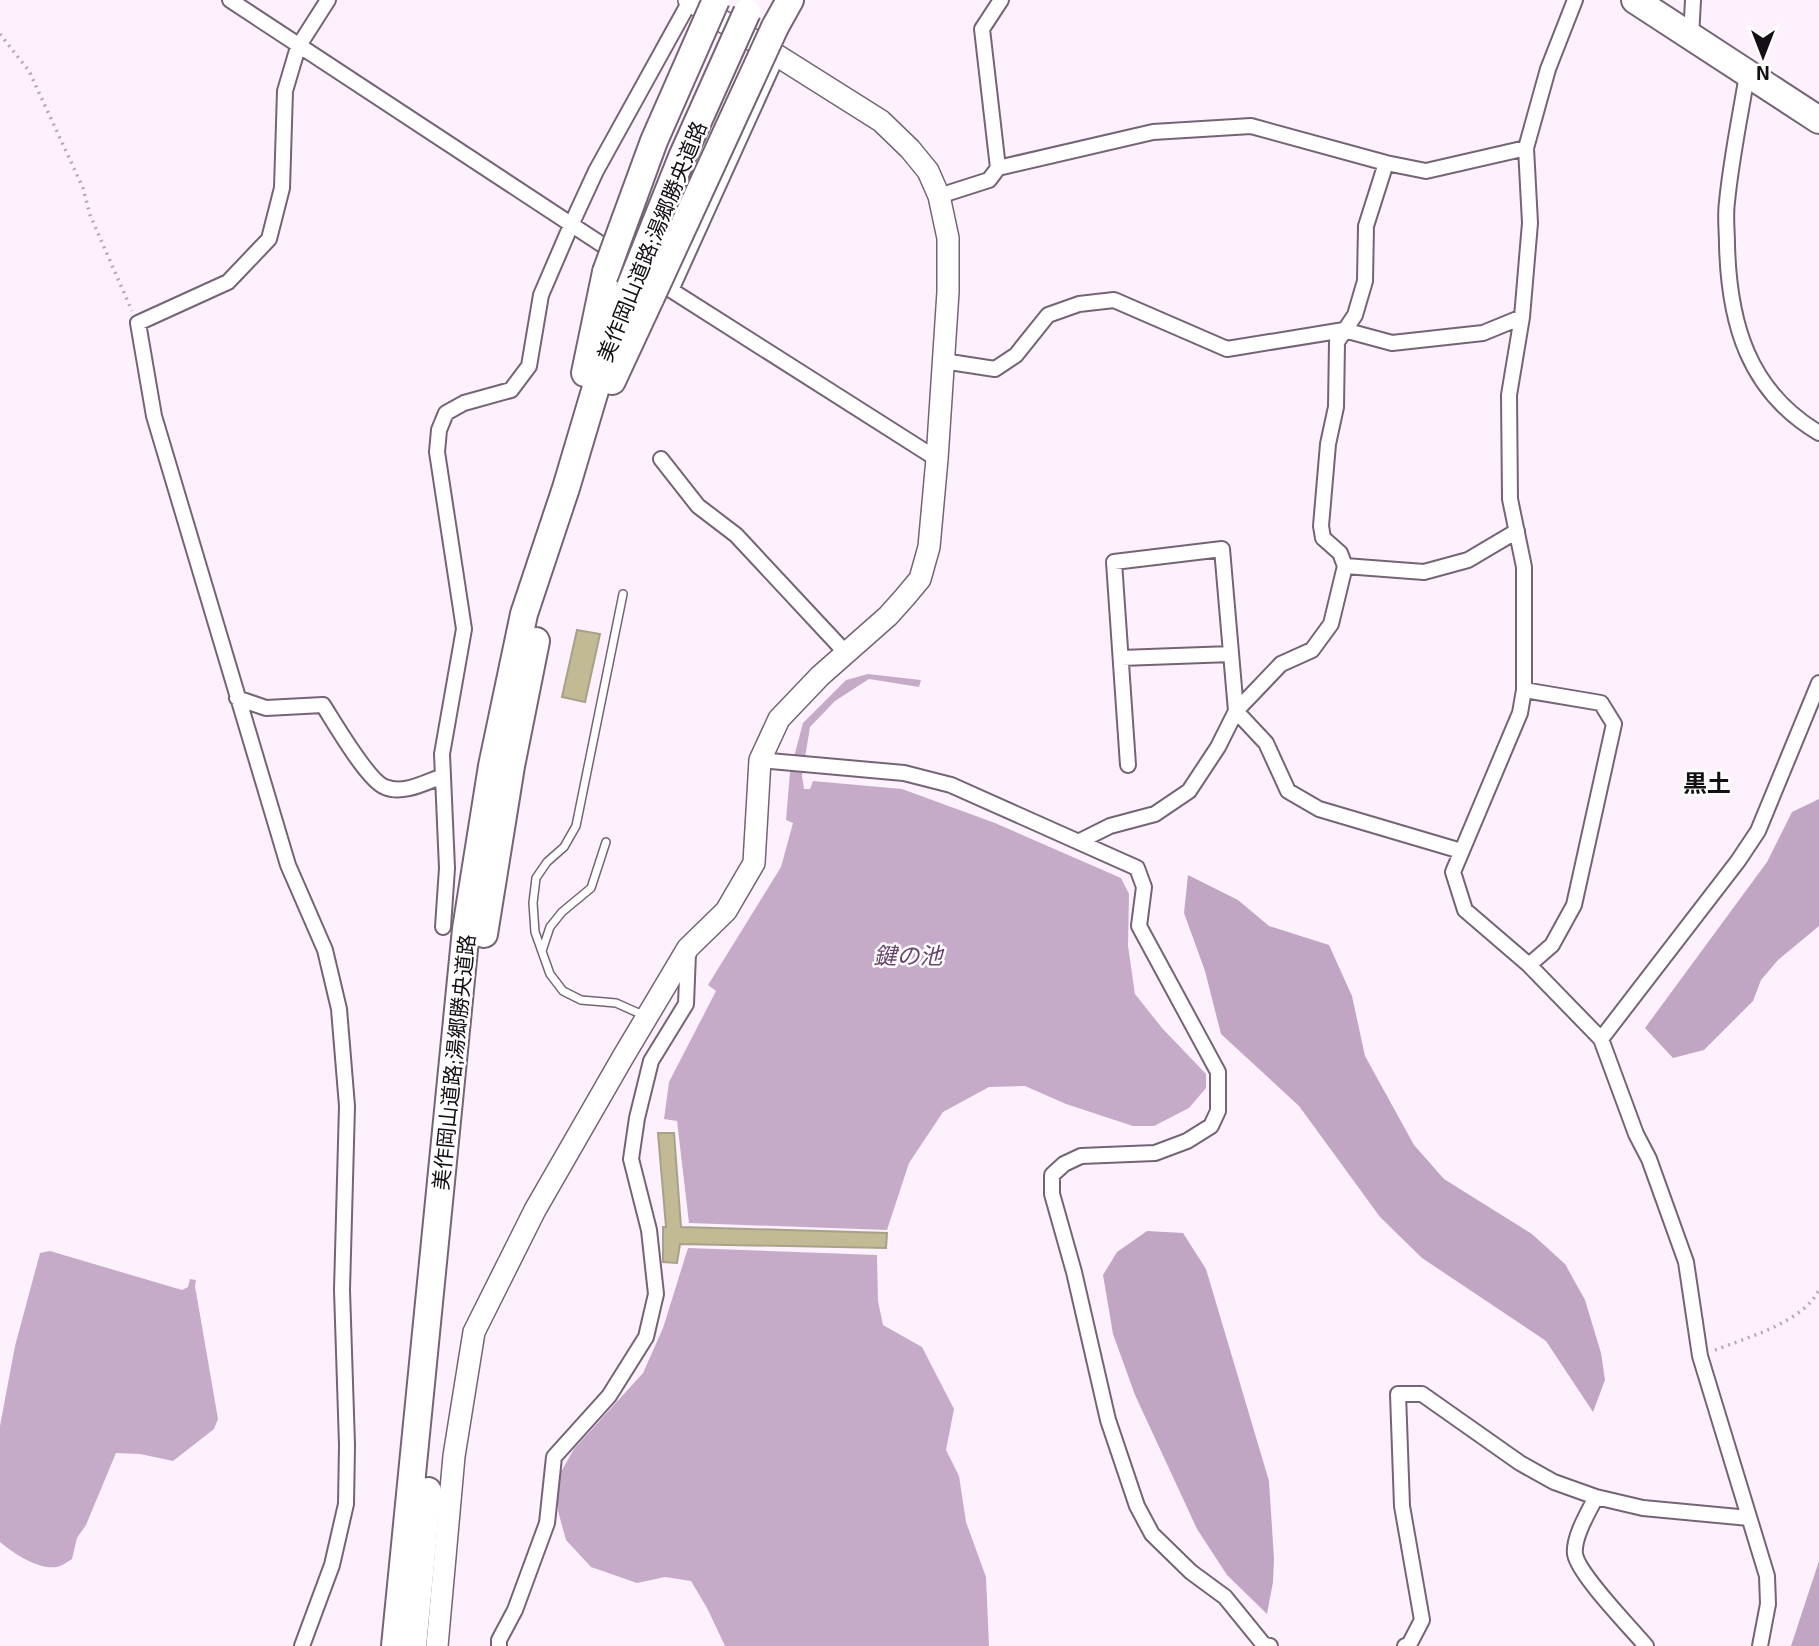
<svg xmlns="http://www.w3.org/2000/svg" width="1819" height="1646" font-family="'Exo 2','Noto Sans JP',sans-serif">
<style>
.forest{fill:#c1a6c4}
.water{fill:#c6abc9}
.building{fill:#c2ba94;stroke:#a7a189;stroke-width:2}
.lines{fill:none;stroke-linecap:round;stroke-linejoin:round}
.lane-casing{stroke:#746476;stroke-width:10}
.street-casing{stroke:#746476;stroke-width:18}
.secondary-casing{stroke:#746476;stroke-width:24}
.highway-casing{stroke:#746476;stroke-width:30}
.path{stroke:#b4aab5;stroke-width:3.5;stroke-dasharray:2 5;stroke-linecap:butt}
.lane{stroke:#fff;stroke-width:7}
.street{stroke:#fff;stroke-width:14}
.secondary{stroke:#fff;stroke-width:21}
.highway{stroke:#fff;stroke-width:26}
.highway-bridge-casing{stroke:#746476;stroke-width:30;stroke-linecap:butt}
.highway-bridge{stroke:#fff;stroke-width:26}
.labels{text-anchor:middle;dominant-baseline:central;stroke-width:5;stroke-linejoin:round;paint-order:stroke}
.street-label{font-size:21px;fill:#140e15;stroke:#fff}
.water-label{font-size:23px;font-style:italic;fill:#6a446f;stroke:#fff}
.quarter-label{font-size:24px;font-weight:bold;fill:#140e15;stroke:#fff}
</style>
<rect width="100%" height="100%" fill="#fdf1fe"/>
<path class="forest" d="M1819 799V926L1778 960 1761 980 1753 1001 1704 1050 1673 1058 1645 1028 1767 862 1792 812Z
M1188 875 1238 900 1269 926 1329 945 1352 996 1365 1056 1414 1145 1444 1179 1532 1234 1565 1264 1585 1300 1601 1353 1605 1380 1593 1412 1546 1341 1422 1258 1380 1217 1299 1106 1221 1034 1205 971 1184 913Z
M1147 1231 1183 1233 1206 1269 1269 1481 1274 1559 1273 1582 1267 1614 1227 1575 1197 1529 1135 1395 1113 1334 1103 1275 1117 1252Z
M1819 1561V1646H1791Z"/>
<path class="water" d="M868 674 921 680 919 687 869 679 835 701 810 727 802 776 804 789H810L813 781 902 789 995 823 1121 878 1129 894 1128 946 1135 994 1162 1028 1206 1074V1088L1189 1108 1154 1126H1133L1066 1104 1025 1086 989 1087 943 1112 909 1163 887 1230 689 1223 677 1121 664 1119 669 1082 716 991 708 985 781 867 793 823 786 820 790 772 803 723 846 680Z
M688 1248 877 1255 878 1301 883 1325 922 1347 954 1409 946 1450 959 1476 966 1522 986 1577 989 1646H725L707 1608 691 1581 665 1577 637 1583 591 1567 566 1540 558 1511V1477L574 1449 643 1373 663 1328Z
M50 1251 182 1290 188 1287 190 1279 196 1280 195 1286 218 1419 214 1429 173 1461 140 1454 116 1453 86 1525 77 1538 72 1559C67 1562 62 1566 57 1567 38 1570 13 1553 0 1542V1426L15 1346 40 1253Z"/>
<path class="building" d="M577 630 600 634 585 702 562 697Z
M658 1133H674L681 1227 887 1233 886 1248 680 1244 677 1263 663 1262V1227H666Z"/>
<g class="lines">
<g class="lane-casing">
<path id="lane" d="M623 594 576 826 564 847 547 862 536 878 533 903 535 932 550 974 563 991 581 1000 616 1003 643 1015
M542 951 550 927 562 912 591 888 606 842"/>
</g>
<g class="street-casing">
<path id="street" d="M230 0 671 290 937 459
M1575 0 1548 69 1526 148 1530 223 1522 317 1509 395 1510 499 1524 567V690L1520 713 1453 872 1465 910 1529 965 1601 1039 1636 1134 1649 1159 1686 1262 1700 1356 1767 1576 1768 1604 1760 1646
M1691 37 1693 0
M1747 75C1740 117 1731 160 1727 202 1725 216 1727 231 1727 245 1729 323 1748 391 1819 433
M998 168 982 29 1001 0
M939 196 989 180 998 168 1153 132 1251 126 1386 163 1426 171 1526 148
M671 290 777 56
M943 361 995 369 1016 355 1048 315 1079 304 1114 300 1227 349 1344 330 1392 343 1483 333 1522 317
M661 459 698 506 736 535 846 653
M1345 566 1340 553 1323 538 1321 526 1328 444 1336 407 1337 342 1355 315 1365 281 1366 226 1386 163
M1121 658 1231 654
M1524 690 1601 703 1614 724 1574 905 1552 945 1529 965
M237 698 266 708 323 705C334 722 368 781 385 787 403 795 426 782 443 776
M760 760 904 773 951 785 1137 868 1144 887 1139 926 1218 1072V1111L1211 1126 1187 1141 1155 1153 1081 1156 1064 1164 1052 1175V1194L1074 1272 1108 1420 1137 1506 1152 1534 1191 1572 1225 1597 1264 1645 1270 1646
M1128 765 1114 562 1222 549 1236 711 1266 743 1288 791 1319 809 1461 851
M1080 841 1110 826 1155 814 1189 791 1218 747 1236 711 1281 664 1312 650 1331 624 1345 566 1424 572 1468 560 1517 531
M443 927 447 868 442 754 464 629 437 452 439 430 446 413 464 403 511 390 529 366 541 295 572 223 596 171 690 1
M1601 1039 1738 861 1758 831 1819 683
M1596 1497C1589 1511 1573 1537 1575 1554 1578 1574 1631 1628 1646 1646
M302 1646 332 1565 346 1504 347 1445 342 1290 347 1106 339 1009 325 950 288 865 154 416 138 323 228 282 269 239 282 188 285 91 298 47 328 0
M499 1646V1640L515 1610 547 1523 554 1457 609 1396 646 1337 656 1294 649 1230 631 1159 637 1118 651 1061 686 1004 688 953
M1405 1646 1409 1645 1422 1620 1402 1506 1398 1394H1422L1520 1463 1554 1482 1596 1497 1643 1508 1749 1518"/>
</g>
<g class="secondary-casing">
<path id="secondary" d="M437 1646 454 1456 474 1332 535 1210 623 1057 688 948 726 911 754 863 760 760 779 719 820 676 888 616 905 597 920 579 929 547 937 459 948 292V238L939 196 928 171 910 149 881 121 689 0"/>
</g>
<g class="highway-casing">
<path id="highway" d="M1635 0 1819 120
M775 27 790 0
M585 373 606 272
M612 381 651 297
M484 934 511 766 536 641
M395 1646 466 929 492 766 524 614 566 488 610 340 630 287
M413 1646 428 1491"/>
</g>
<path class="path" d="M0 34 29 71 83 188 90 215 132 311
M1715 1350C1748 1337 1802 1323 1819 1290"/>
<use href="#lane" class="lane"/>
<use href="#street" class="street"/>
<use href="#secondary" class="secondary"/>
<use href="#highway" class="highway"/>
<g class="highway-bridge-casing">
<path id="highway-bridge" d="M606 272 654 141 716 0
M630 287 682 157 747 12
M651 297 775 27"/>
</g>
<use href="#highway-bridge" class="highway-bridge"/>
</g>
<g class="labels">
<g class="street-label">
<text transform="translate(651 241) rotate(-68)">美作岡山道路;湯郷勝央道路</text>
<text transform="translate(453 1062) rotate(-84)">美作岡山道路;湯郷勝央道路</text>
</g>
<g class="water-label">
<text x="908" y="955">鍵の池</text>
</g>
<g class="quarter-label">
<text x="1707" y="782">黒土</text>
</g>
</g>
<g transform="translate(1763 56) rotate(180)" stroke="#ffffff" stroke-width="5" paint-order="stroke">
<path d="M0-5L12 26L0 18L-12 26Z" fill="#140e15"/>
<text y="-10" font-size="19" font-weight="bold" text-anchor="middle" fill="#140e15">N</text>
</g>
</svg>
